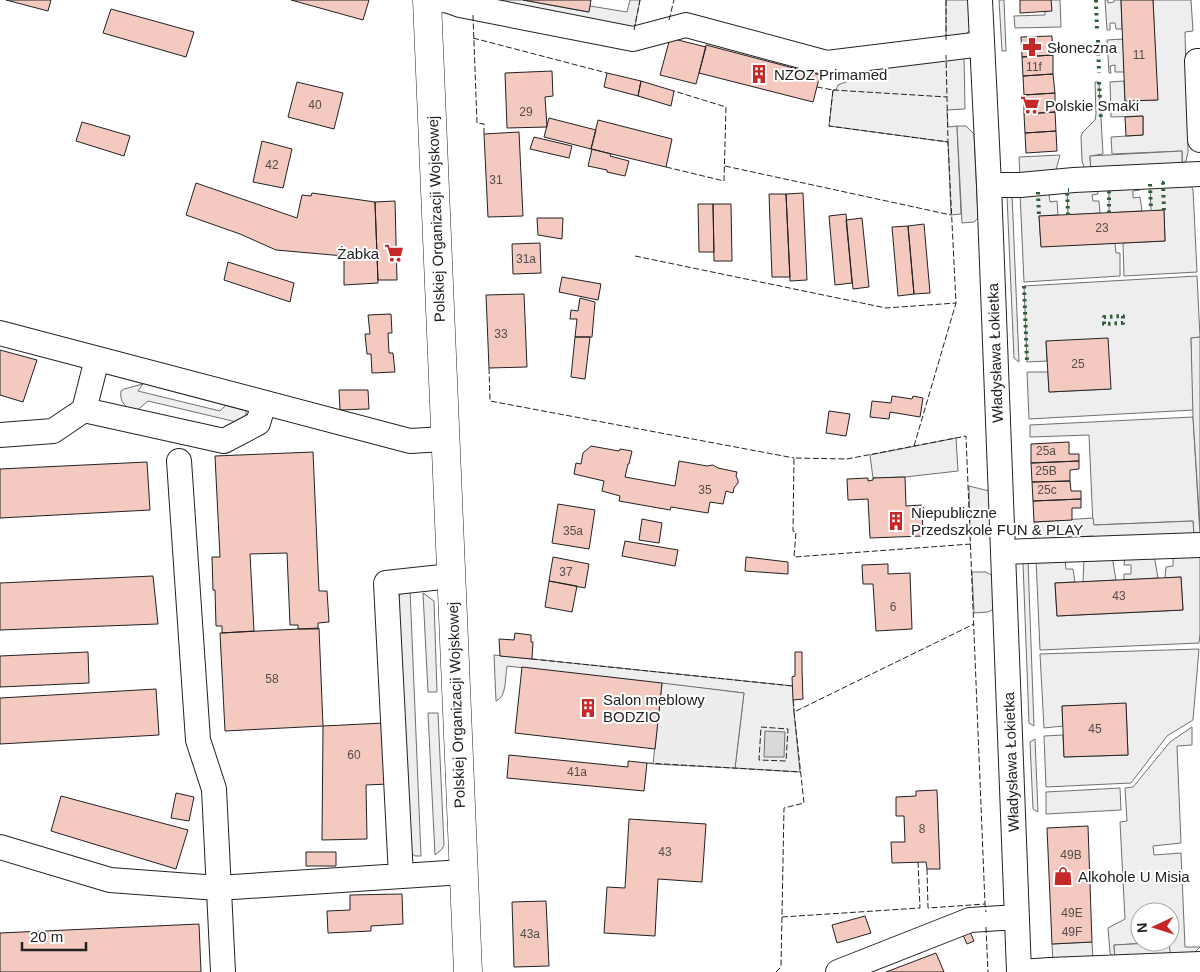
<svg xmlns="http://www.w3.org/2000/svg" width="1200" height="972" font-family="Arial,sans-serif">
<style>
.green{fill:#eee;stroke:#6f6f6f;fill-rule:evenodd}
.parking{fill:#ededed;stroke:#6f6f6f}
.water{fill:#d9d9d9;stroke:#6f6f6f}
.building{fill:#f3c9c0;stroke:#222}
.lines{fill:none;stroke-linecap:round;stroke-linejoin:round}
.minor-casing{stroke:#222;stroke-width:26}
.major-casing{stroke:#222;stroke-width:29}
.minor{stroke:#fff;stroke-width:24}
.major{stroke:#fff;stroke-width:28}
.hedge{stroke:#2f5e38;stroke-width:4;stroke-dasharray:2.5 4;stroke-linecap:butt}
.fence{stroke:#222;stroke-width:1;stroke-dasharray:6 2.5;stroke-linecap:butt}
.labels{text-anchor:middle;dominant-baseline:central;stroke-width:4;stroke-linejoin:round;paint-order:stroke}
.number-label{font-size:12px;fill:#564c4a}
.poi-label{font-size:15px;fill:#222;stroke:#fff;text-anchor:start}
.street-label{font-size:15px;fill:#222;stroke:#fff}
</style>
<rect width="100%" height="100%" fill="#fff"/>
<path class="green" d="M505 0H523L588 12 590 6 627 12 630 0H640L634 31 489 5Z
M946 0H969L970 30 961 39 946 40Z
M999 0H1004L1006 51H1002Z
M1045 0H1060L1061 27 1015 28 1014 16 1045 15Z
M1105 0H1108V3L1114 2V0H1121L1122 29H1116L1115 23H1110V30H1107Z
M1153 0H1191L1193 31 1185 32 1188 152 1186 161 1182 163V151L1112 154 1111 137 1143 135V116L1111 117 1110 82 1124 81 1125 101 1157 100Z
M1123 39 1124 72H1115V65L1110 66 1111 73H1109L1107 40Z
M964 56 965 109 947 110 948 127 957 126 961 214 951 215 948 142 829 126 833 90H836L838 85 907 58Z
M1095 82H1099L1103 154 1090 156 1091 172 1084 167 1082 161 1081 136 1083 132 1095 120 1096 114Z
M1150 184H1189L1193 189 1197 272 1124 276 1123 243 1165 241 1164 210 1151 211Z
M1139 185 1140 190 1133 191V198L1140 197 1142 211 1109 213V187Z
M1097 188 1098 194 1092 195 1093 201H1099L1100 213 1068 215 1067 190Z
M1054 191 1055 194 1049 195 1050 202 1057 201 1058 215 1039 216 1041 246 1115 243 1116 253H1120V276L1024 282 1020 193Z
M1012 194 1019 362 1014 358 1007 196Z
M1197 276 1200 337 1191 338 1194 410 1029 419 1027 372H1048L1049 392 1110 389 1046 342 1047 361 1027 362 1024 286Z
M143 384 138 391 220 411 228 403 246 408V418L245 424 148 401 134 413C126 407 119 402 121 391L124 389Z
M1193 417 1200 535 1194 536 1193 521 1093 525 1089 435 1030 437V425Z
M956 438 958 471 905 477 873 478 870 455Z
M969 486 989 491 991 524 984 528 970 529Z
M1200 553V634L1199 643 1040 650 1036 559 1065 561 1066 569H1073L1075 582 1055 583 1057 616 1183 610 1181 577 1165 578 1166 567 1173 566V558Z
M1154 555 1158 578 1124 580V574H1131V565H1124L1125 556Z
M1112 556 1116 580 1083 582 1084 558Z
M1028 561 1034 726 1029 723 1023 563Z
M972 572H986L993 576 994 609 988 612 974 613Z
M410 589 421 856H415L408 850 397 602 401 592Z
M423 593 434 601 437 692H428Z
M1199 649 1193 720 1167 736 1131 783 1046 787 1044 736 1063 735 1064 757 1128 755 1126 704 1062 706 1063 726 1044 728 1040 654Z
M494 655 793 686 794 712 800 772 735 768 744 693 507 666C505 677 507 697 496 701Z
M428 713H438L444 845 442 849 435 855Z
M1192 727V745L1177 746 1181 843 1153 846 1154 855 1181 853 1185 947H1200L1194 953 1170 955 1168 942 1114 945 1115 959 1110 953 1108 928 1125 919 1120 822 1127 821 1125 788 1133 787 1170 742ZM1140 912H1170V942H1140Z
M1035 739 1038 812 1033 809 1030 742Z
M1120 788 1121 810 1046 814V792Z"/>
<path class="parking" d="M957 126H966L974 134 978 218 974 222 962 223Z
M1182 151V163L1091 172 1090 156Z
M1060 155 1055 174 1020 177 1019 157Z
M1200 337V527L1193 417 1191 338Z
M1093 518 1094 525 1193 521 1194 536 1094 540 1093 536 1035 539 1034 522Z
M662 683 744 693 735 768 653 764Z
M1092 942 1093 959 1053 962 1052 944Z
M1169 942 1171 959H1115L1114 945Z"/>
<path class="water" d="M765 731 785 732 784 757H764Z"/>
<path class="building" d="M6 0H51L48 11Z
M291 0H369L363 20Z
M523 0H591L589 12Z
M1020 0H1051L1052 11 1020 13Z
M1121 0H1153L1158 100 1125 101Z
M111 9 194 32 186 57 103 33Z
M1052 36 1053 55 1022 57 1021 37Z
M670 38 706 47 696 84 660 75Z
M706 45 820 75 813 102 699 73Z
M1053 55V74L1023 76 1022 57Z
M552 71 553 96 545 97 547 127 507 128 505 73Z
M607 73 641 81 638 96 604 87Z
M1053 74 1055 93 1024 95 1023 76Z
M641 81 674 91 671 106 638 96Z
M297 82 343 93 334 129 288 117Z
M1055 93V112L1024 114V95Z
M1055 112 1056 131 1025 133 1024 114Z
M1143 116V135L1126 136 1125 117Z
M549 118 596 130 591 149 544 137Z
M598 120 672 139 666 167 591 149Z
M82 122 130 136 124 156 76 141Z
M1056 131 1057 151 1026 153 1025 133Z
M519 132 523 216 488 217 484 134Z
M534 137 572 146 569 158 530 149Z
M262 141 292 149 283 188 253 182Z
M592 149 611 154 610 156 629 161 625 176 607 172V170L588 166Z
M196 183 297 218 302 195 311 196 312 193 375 202 378 283 344 285V256L276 250 240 234 186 215Z
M803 193 807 280 790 281 786 194Z
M769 194H786L790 277H772Z
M395 201 397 280H378L375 202Z
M698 204H713L714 252H699Z
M713 204H731L732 261H714Z
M1164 210 1165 241 1041 247 1039 216Z
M846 214 852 283 835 285 829 216Z
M537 218H563L562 239 538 235Z
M862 218 869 287 853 289 846 220Z
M924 224 930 293 914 294 908 226Z
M908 226 914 294 898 296 892 227Z
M540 243 541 273 513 274 512 244Z
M228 262 294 283 290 302 224 280Z
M562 277 601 284 598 300 559 292Z
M524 294 527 367 489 368 486 295Z
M580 298 595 302 592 337H575L577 319H570L571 310 578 311Z
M391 314 392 333H388L389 353H393L395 372 372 373 371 354H367L365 334H370L368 315Z
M575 337H590L585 379 571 377Z
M1108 338 1111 389 1049 392 1046 341Z
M0 350 37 360 23 402 0 395Z
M339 390H368L369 409 340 410Z
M892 396 912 399 913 396 923 398 920 417 890 412 889 419 870 417 872 401 891 403Z
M829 411 850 414 846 436 826 433Z
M1069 442V454H1079V461L1031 463V444Z
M591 446 619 451 620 449 632 451 629 464H628L625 477 675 486 679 461 707 466 713 465 718 468 737 472 736 476 738 480V483L734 488 733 493 726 491 723 504 710 502 708 513 671 507 670 510 619 501 620 496 602 491 604 481 574 474 576 463 581 464 583 453Z
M313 452 319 591H327L329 622 318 623V629H298V625H290L287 553 250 554 254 631 222 633V626H216L215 590H213L212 557H220L215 456Z
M1079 461V469L1070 470V481L1032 482 1031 463Z
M147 462 150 510 0 518V469Z
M905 477 906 506 922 505 923 536 870 538 868 499 848 500 847 479 868 478V481L873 480V478Z
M1070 481 1071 491H1081V499L1033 501 1032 482Z
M1081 499V508H1072V520L1034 522 1033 501Z
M558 504 595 510 589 549 552 543Z
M642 519 662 523 659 543 639 540Z
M625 541 678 550 675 566 622 556Z
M553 557 589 564 585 588 549 581Z
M746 557 788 562V574L745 571Z
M888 564V574L910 573 912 629 876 631 873 584H863L862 565Z
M153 576 158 624 0 630V583Z
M1181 577 1183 610 1057 616 1055 583Z
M549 581 577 586 572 612 545 607Z
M319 628 323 726 225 731 220 633Z
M515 633 531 635V642H533L532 659 500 656 499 639 514 640Z
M88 652 89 683 0 687V656Z
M795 652H802V669L803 699 793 700 792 677 795 676Z
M522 667 662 683 655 749 515 733Z
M156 689 159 735 0 744V698Z
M1126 703 1128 755 1064 757 1062 706Z
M384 723 388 784 366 785 367 839 322 840 323 726Z
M509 755 628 767V761L647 763 644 791 507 778Z
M937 790 940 869H927L926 862 892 863 891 842H905L904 816H896V797L916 796V791Z
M176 793 194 797 189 821 171 818Z
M61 796 188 830 176 869 51 831Z
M629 819 706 824 702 882 658 879 655 936 604 933 607 887 625 888Z
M1088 826 1092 942 1052 944 1047 828Z
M306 852H336V866H306Z
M402 894 403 924 371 926V931L328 933 327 911 350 910V895Z
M546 901 549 966 514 967 512 902Z
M865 916 871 933 837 943 832 925Z
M199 924 201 972H0V933Z
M970 932 974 941 967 944 963 935Z
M936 953 944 972H886Z"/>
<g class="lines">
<g class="minor-casing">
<path id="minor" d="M980 0 989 185 1019 972
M427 1 446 0 460 5 633 39 686 25 827 63 982 44
M1200 61H1197L1200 140
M989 185H1020L1074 180 1200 174
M0 333 410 441 445 439
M84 410 224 441 258 423 264 403
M0 435 53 431 84 410 97 359
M179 461 198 740 214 789 223 972
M1003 552 1200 545
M0 847 110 880 218 888 463 872
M401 876 386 583 451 576
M838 972 970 920 1017 917
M1021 972 1050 970 1200 964"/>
</g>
<g class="major-casing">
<path id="major" d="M427 0 468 972"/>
</g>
<use href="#minor" class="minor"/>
<use href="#major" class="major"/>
<path class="hedge" d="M1096 0 1097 30
M1098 40 1099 73
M1099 82 1101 119
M1162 183H1163L1164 210
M1150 184 1151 211
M1038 192 1039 216
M1109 213V187
M1068 215 1067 190H1069
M1024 286 1027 362
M1123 316V323L1104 324V317Z"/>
<path class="fence" d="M946 0V40
M473 15 477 123 484 124V134
M669 20 674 0
M634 30 640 0
M473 38 607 73
M817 87 833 90 829 126 948 142 946 55
M833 90 947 97
M725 166 951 215
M666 167 724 181 726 107 674 91
M635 256 886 308 956 303
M489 368 490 401 794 458
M914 446 956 303 948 142
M971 544 794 557 796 532 793 531 794 458 847 459 966 436 985 904
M532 659 793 686
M793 700 794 712
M761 727 788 729 786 761 759 760Z
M647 763 800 772
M927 869 928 908 985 904 986 912
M782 917 920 908 918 862
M986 927 988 972
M776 972 781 967 784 808 804 803 794 712 974 624"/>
</g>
<defs>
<g id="pharmacy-bare" transform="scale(1.5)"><path d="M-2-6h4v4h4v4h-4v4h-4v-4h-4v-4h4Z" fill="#c62828" stroke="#fff" stroke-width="2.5" paint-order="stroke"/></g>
<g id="building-bare" transform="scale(1.5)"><path d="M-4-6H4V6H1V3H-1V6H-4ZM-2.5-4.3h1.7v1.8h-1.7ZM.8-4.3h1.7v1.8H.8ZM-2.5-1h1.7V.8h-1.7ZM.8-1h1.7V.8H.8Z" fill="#c62828" stroke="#fff" stroke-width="2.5" paint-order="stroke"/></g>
<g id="supermarket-bare" transform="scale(1.5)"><path d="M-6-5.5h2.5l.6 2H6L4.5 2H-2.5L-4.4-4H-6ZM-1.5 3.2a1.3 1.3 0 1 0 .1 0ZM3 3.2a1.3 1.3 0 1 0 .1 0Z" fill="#c62828" stroke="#fff" stroke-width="2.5" paint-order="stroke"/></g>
<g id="shop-bare" transform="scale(1.5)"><path d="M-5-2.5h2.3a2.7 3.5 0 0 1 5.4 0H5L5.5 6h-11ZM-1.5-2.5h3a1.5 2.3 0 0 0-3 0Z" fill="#c62828" stroke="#fff" stroke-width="2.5" paint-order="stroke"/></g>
</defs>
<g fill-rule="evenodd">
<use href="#pharmacy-bare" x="1032" y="47"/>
<use href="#building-bare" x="759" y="74"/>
<use href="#supermarket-bare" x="1030" y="105"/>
<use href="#supermarket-bare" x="394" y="253"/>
<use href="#building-bare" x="896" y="521"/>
<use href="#building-bare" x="588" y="708"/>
<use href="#shop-bare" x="1063" y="876"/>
</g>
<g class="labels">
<g class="number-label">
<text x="1139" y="55">11</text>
<text x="1034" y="67">11f</text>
<text x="315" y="105">40</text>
<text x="526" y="112">29</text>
<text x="272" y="165">42</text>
<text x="496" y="180">31</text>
<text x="1102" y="228">23</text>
<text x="526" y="259">31a</text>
<text x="501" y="334">33</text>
<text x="1078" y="364">25</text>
<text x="1046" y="451">25a</text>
<text x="1046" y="471">25B</text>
<text x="705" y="490">35</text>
<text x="1047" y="490">25c</text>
<text x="573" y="531">35a</text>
<text x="566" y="572">37</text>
<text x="1119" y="596">43</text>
<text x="893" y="607">6</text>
<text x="272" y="679">58</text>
<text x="1095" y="729">45</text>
<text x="354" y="755">60</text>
<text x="577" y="772">41a</text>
<text x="922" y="829">8</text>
<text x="665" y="852">43</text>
<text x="1071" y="855">49B</text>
<text x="1072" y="913">49E</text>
<text x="1072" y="932">49F</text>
<text x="530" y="934">43a</text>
</g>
<g class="poi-label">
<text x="1047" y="47">Słoneczna</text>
<text x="774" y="74">NZOZ Primamed</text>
<text x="1045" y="105">Polskie Smaki</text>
<text x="379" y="253" text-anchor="end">Żabka</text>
<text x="911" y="512">Niepubliczne<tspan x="911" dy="17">Przedszkole FUN &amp; PLAY</tspan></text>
<text x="603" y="699">Salon meblowy<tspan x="603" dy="17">BODZIO</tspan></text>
<text x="1078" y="876">Alkohole U Misia</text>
</g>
<g class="street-label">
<text transform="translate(436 219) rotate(-92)">Polskiej Organizacji Wojskowej</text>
<text transform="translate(995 353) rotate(-92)">Władysława Łokietka</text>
<text transform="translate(456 705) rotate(-92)">Polskiej Organizacji Wojskowej</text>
<text transform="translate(1011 762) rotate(-92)">Władysława Łokietka</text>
</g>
</g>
<g transform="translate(1155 927) rotate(266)"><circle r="24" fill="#ffffff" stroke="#a7a7a7"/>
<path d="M0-4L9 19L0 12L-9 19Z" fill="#c62828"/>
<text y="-8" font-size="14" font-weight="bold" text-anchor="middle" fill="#222222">N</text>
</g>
<path d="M22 942v8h64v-8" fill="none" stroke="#222222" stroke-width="2.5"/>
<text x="30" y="942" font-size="15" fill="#222222" stroke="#ffffff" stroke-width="4" paint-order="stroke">20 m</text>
</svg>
